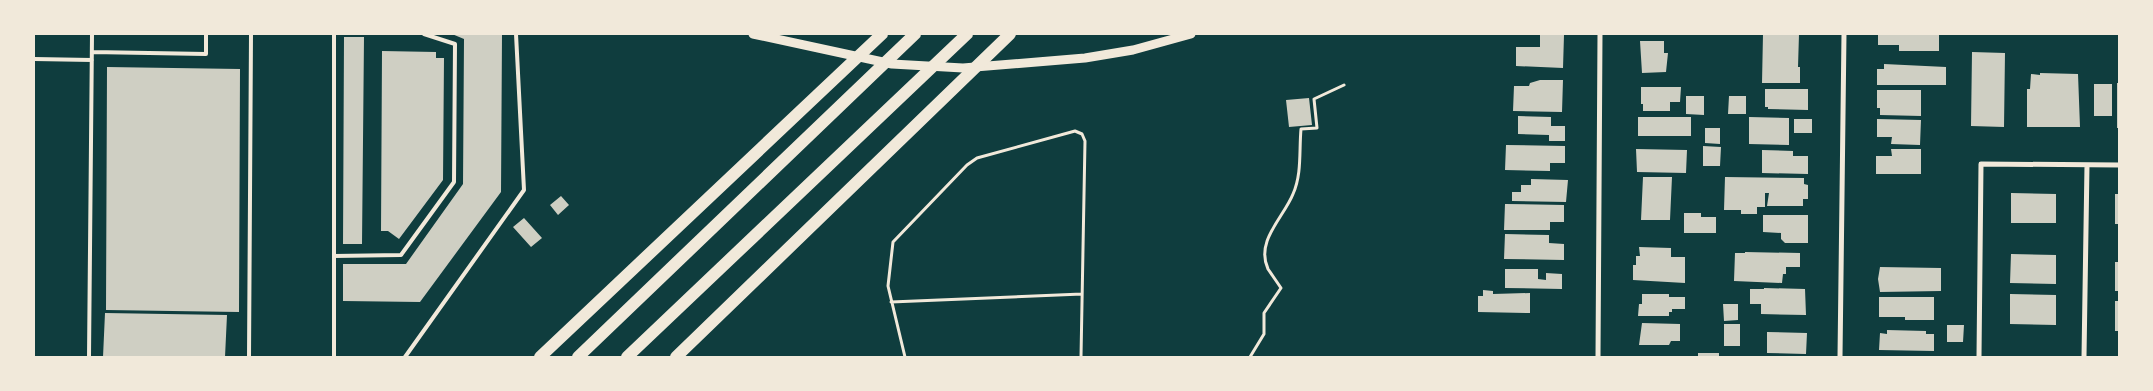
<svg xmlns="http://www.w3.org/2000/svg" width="2153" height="391" font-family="'Varela Round',sans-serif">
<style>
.building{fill:#cfcfc3}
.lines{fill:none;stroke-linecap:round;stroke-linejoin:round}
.path{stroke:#f1e9da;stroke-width:3}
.service{stroke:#f1e9da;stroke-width:4}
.minor{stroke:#f1e9da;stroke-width:5}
.tertiary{stroke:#f1e9da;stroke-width:9}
.motorway{stroke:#f1e9da;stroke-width:12}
</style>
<rect width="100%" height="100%" fill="#0f3d3e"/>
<path class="building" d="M452 34H502L501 192 420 302 343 301V264H406L463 184 464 39Z
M1763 34H1799L1798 67H1800V83H1762Z
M1878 34H1939V51H1899V45H1878Z
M1540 35H1564L1563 68 1516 66V47H1540Z
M344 37H364L362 244H343Z
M1640 41H1664V53H1668L1666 72 1642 73Z
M382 51 436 52V58H444L443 180 399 239 388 231H381Z
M1972 52 2005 53 2004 127 1971 126Z
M1884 64 1946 67V85H1877V69H1884Z
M107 67 240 69 239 312 106 310Z
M2040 73 2078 74 2080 127H2027V89H2030L2031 74 2040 75Z
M1540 80H1563L1562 112 1513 111 1514 86H1529L1530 83Z
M2117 83H2119V128H2117Z
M2094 84H2112V116H2094Z
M1641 87H1681L1680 102H1670V111H1643V104H1641Z
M1765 89H1808V110L1768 109V107H1765Z
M1877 90H1921V116L1880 115V108H1877Z
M1686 96H1704V115L1686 114Z
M1729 96H1746V114H1728Z
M1309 98 1312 125 1289 127 1286 100Z
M1518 116 1551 117V126H1565V141H1549V135L1518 134Z
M1638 117H1691V136H1638Z
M1749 117 1789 118V145L1749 144Z
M1794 119H1812V133H1794Z
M1877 119 1921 120 1920 145 1891 144 1892 137H1877Z
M1705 128H1720V144L1705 143Z
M1506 145 1565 146V163H1550V171L1505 170Z
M1703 146 1721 147 1720 166H1703Z
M1636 149 1687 150 1686 173 1637 172Z
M1891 149H1921V174H1876V156H1892Z
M1762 150 1793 151V156H1808V174L1762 173Z
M1643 177H1672L1670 220H1641Z
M1725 177 1804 178V184L1808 185V199H1803V206H1767L1769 193H1765V207H1757V214H1741V210H1724Z
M1531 179 1568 180 1566 202 1512 201V192H1521V185H1531Z
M2011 193 2056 194V223H2011Z
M2115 194H2119V224H2115Z
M561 196 569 205 558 215 550 205Z
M1505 204 1564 205V222H1550V230H1504Z
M1684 213H1701V217H1716V233H1684Z
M1763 215H1808V243H1785L1781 239V233L1763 232Z
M524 218 542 238 531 247 513 227Z
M1505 234 1549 235V243L1564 244V260L1504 259Z
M1639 247 1671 248V257H1685V283L1633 280V265H1636V256H1640Z
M1745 252 1800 253V267H1786V274H1783L1782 283 1734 281 1735 253H1745Z
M2011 254 2056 255V284L2010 283Z
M2115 262H2119V291H2115Z
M1880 267 1941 268V291L1880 292 1878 279Z
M1505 269H1538V279L1546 280V273L1562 274V289L1505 288Z
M1764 288 1805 289 1806 315 1761 314V304H1750V289H1764Z
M1483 290 1493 291V294L1530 293V313L1478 312V296H1483Z
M1642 294H1669V297H1685V309H1672V312H1669V316H1638L1639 304H1642Z
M2010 294 2056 295V325L2010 324Z
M1879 297H1934V320H1905V317H1879Z
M2115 301H2119V331H2115Z
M1723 304H1738V320L1724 321Z
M105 313 227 315 225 357H103Z
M1642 323 1680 324V341H1671L1669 345H1639Z
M1724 324H1740V346H1724Z
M1947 325H1964L1963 342H1947Z
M1887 330 1926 331V334H1934V351L1879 350 1880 333 1887 334Z
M1767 332 1807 333 1806 354 1767 353Z
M1698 353H1719V357H1698Z"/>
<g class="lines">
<path class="path" d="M891 302 1082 294
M905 357 888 286 893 242 967 165 977 158 1075 131 1082 134 1085 141 1081 357
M1250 357 1264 334V313L1281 288C1277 282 1272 275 1268 269 1255 241 1284 217 1293 194 1302 174 1299 151 1301 129L1317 128 1314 99 1344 85"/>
<path class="service" d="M334 34V357
M92 52 206 54V34
M34 59 92 60
M334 256 401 255 454 182 455 44 424 34
M89 357 92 34
M249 357 251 34
M405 357 524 190 516 34"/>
<path class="minor" d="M1598 357 1600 34
M1840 357 1844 34
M1979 357 1981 164 2119 165
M2084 357 2087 165"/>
<path class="tertiary" d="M753 34 892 64 963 68 1085 58 1133 50 1191 34"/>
<path class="motorway" d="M540 357 882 34
M578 357 915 34
M627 357 967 34
M676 357 1010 34"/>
</g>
<rect width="2153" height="391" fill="none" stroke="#f1e9da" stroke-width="70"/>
</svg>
